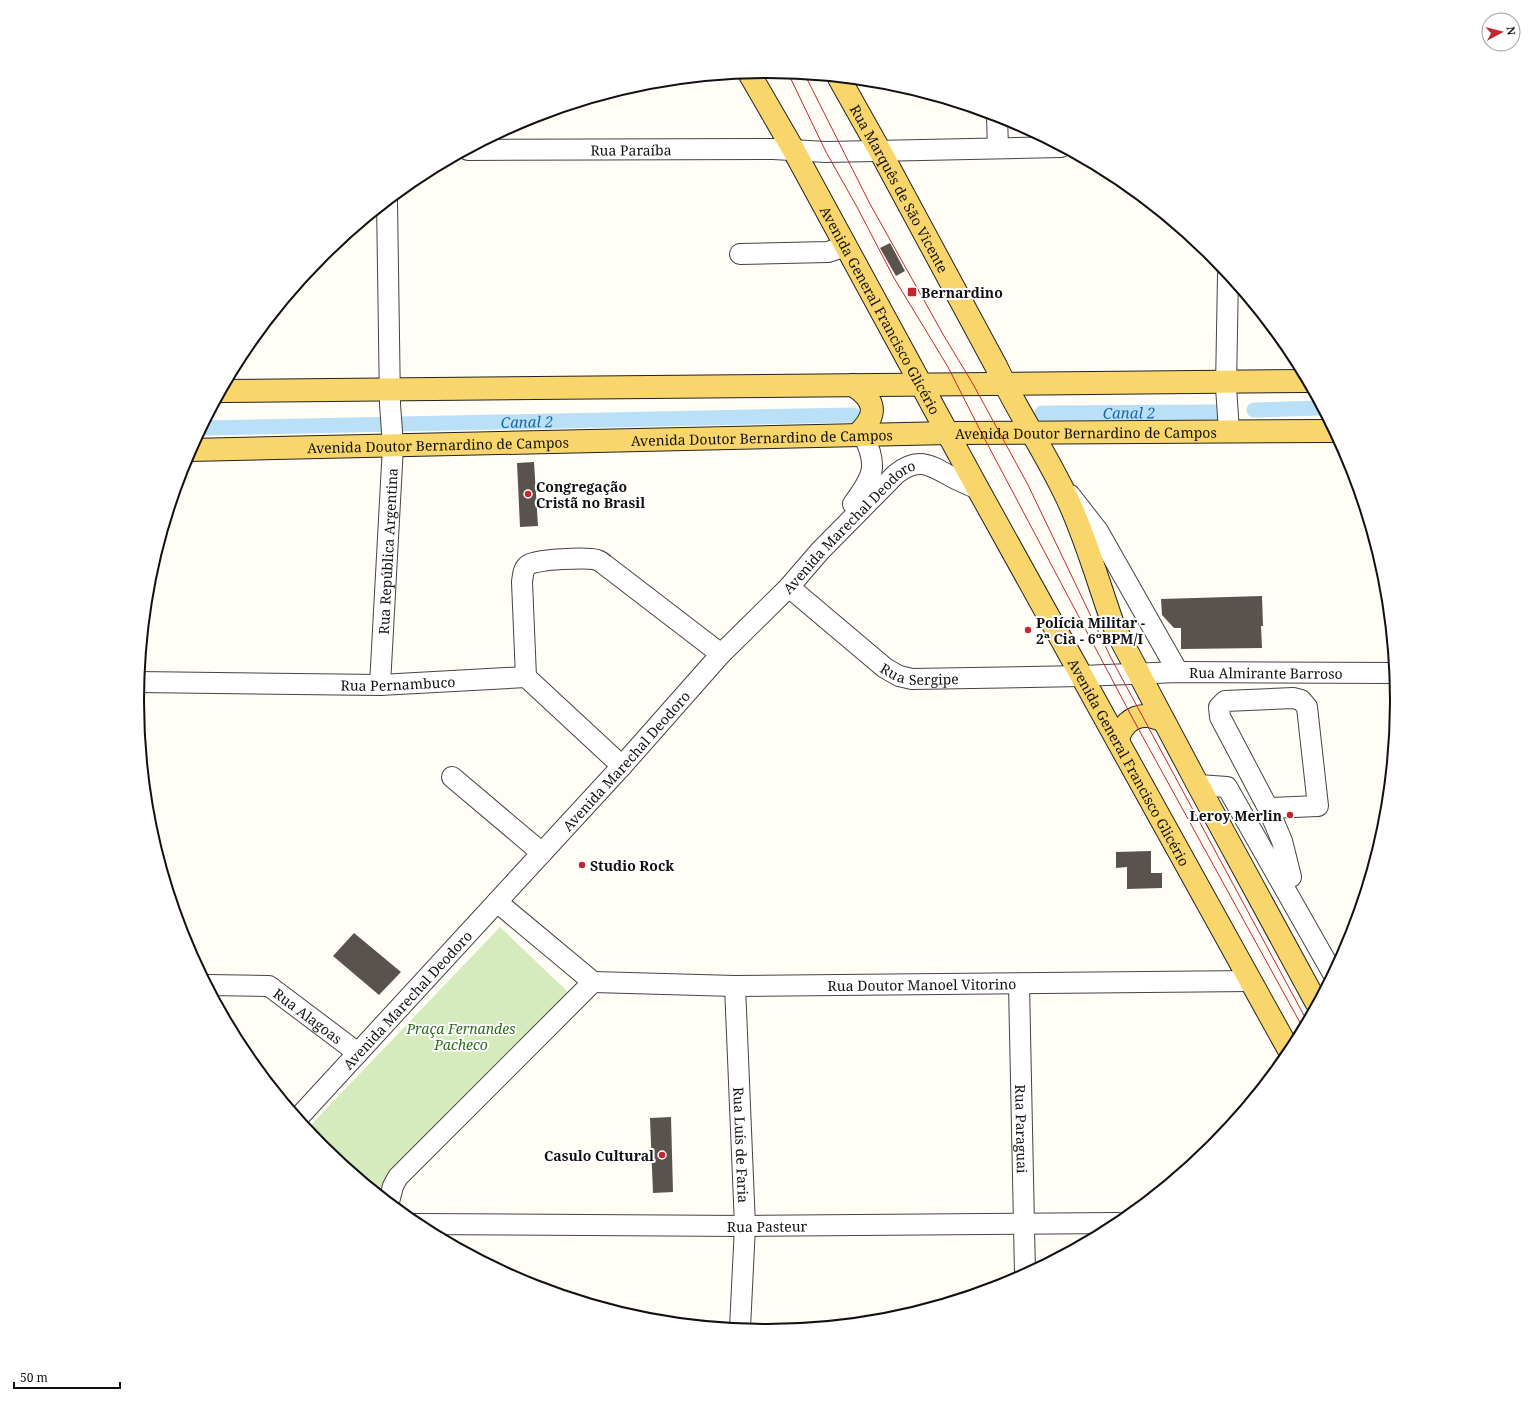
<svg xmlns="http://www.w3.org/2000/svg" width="1533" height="1402" font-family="'Noto Serif',serif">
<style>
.green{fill:#d5ebbd}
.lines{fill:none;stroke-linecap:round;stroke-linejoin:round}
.canal{stroke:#b9e0f7;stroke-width:15}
.building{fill:#5a524d}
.minor-casing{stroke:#444;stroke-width:22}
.major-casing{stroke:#222;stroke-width:24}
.minor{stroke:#fff;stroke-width:20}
.major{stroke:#f9d66b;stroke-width:22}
.tram{stroke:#c4262e;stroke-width:1}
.poi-dot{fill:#c4262e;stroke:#fff;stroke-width:1.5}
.labels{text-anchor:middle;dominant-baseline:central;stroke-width:4;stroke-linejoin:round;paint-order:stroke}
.street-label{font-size:14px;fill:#111;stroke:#fff}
.poi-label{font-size:14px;font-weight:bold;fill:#111;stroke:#fff;text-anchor:start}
.park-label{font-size:14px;font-style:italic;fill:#2f6b1f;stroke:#fff}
.water-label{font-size:15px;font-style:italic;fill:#1768a6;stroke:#fff}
.rim{fill:none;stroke:#111;stroke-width:2}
</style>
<rect width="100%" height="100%" fill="#fffdf5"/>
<path class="green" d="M500 927 568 992 376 1192 321 1146 307 1129Z"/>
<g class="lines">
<g class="canal">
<path d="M1254 410 1321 408"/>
<path id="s1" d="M1042 413 1216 412"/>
<path id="s2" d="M201 428 853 415"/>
</g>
</g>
<path class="building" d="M890 243 905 271 896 276 880 248Z
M534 462 538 526 520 527 517 463Z
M1262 596 1263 626H1261L1262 648 1181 649V628H1174L1162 615 1161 599Z
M1151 851V873H1162V888L1127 889V867L1116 868V852Z
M354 933 401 972 379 995 333 956Z
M671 1117 673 1192 653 1193 650 1118Z"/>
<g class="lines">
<g class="minor-casing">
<g id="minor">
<path d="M997 116 998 148"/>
<path id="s3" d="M468 150 773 149 826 152 1061 147"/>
<path d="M740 254 828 252 846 246"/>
<path d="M1228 275 1226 387 1229 431"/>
<path d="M1070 495 1098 531 1178 672"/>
<path d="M853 504C873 477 879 466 863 435"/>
<path id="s4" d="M789 587 885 668 899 676 912 679 1082 676 1178 672 1394 673"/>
<path d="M526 677 522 582C523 575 523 569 528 565 535 559 588 557 597 560 600 561 603 563 605 565L721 654"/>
<path id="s5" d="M138 682 380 685 526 677 622 766"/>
<path id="s6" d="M380 685 393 446 390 404 387 201"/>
<path d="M452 777 542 853"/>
<path d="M1198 785 1227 787 1332 972"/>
<path d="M1268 808 1318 806 1307 707 1301 700 1293 698 1225 701 1219 707 1220 717 1268 808 1282 841 1291 877"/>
<path id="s7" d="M593 982 735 986 1251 981"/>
<path id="s8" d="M1019 984 1025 1274"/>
<path id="s9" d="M208 985 269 986 358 1053"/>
<path id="s10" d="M735 986 745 1226 740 1328"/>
<path id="s11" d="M298 1118 622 766 721 654 789 587 820 551 896 474C917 457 929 464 950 476 959 481 969 485 978 489"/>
<path d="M389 1202 393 1186 398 1177 593 982 497 902"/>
<path id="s12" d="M415 1224 745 1226 1119 1223"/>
</g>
</g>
<g class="major-casing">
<g id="major">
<path id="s13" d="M749 73 793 149 978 489 1290 1052"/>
<path id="s14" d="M839 78 880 151 996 366C1017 411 1046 453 1067 498 1086 538 1098 582 1113 624L1120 638 1198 785 1316 1002"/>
<path d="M853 385C877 401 878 415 857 435"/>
<path d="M221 391 1306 381"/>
<path id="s15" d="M190 450 949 433 1333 431"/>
<path d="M1118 741C1120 727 1132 715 1147 716 1152 716 1158 719 1163 720"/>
</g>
</g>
<use href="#minor" class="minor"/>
<use href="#major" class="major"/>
<path class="tram" d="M788 73 826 152 857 207 894 278 948 367 981 432 1133 719 1303 1028
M805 75 870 204 944 336 973 384 1028 485 1111 658 1307 1021"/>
</g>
<g class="poi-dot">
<rect x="907" y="287" width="10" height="10" rx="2"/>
<circle cx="528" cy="494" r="4"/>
<circle cx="1028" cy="630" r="4"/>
<circle cx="1290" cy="815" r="4"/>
<circle cx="582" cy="865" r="4"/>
<circle cx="662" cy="1155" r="4"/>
</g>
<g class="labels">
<g class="street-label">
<text stroke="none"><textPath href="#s3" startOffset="163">Rua Paraíba</textPath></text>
<text stroke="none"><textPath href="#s14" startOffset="126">Rua Marquês de São Vicente</textPath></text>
<text stroke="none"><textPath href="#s13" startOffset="271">Avenida General Francisco Glicério</textPath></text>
<text stroke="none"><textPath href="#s15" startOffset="896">Avenida Doutor Bernardino de Campos</textPath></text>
<text stroke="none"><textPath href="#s15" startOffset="572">Avenida Doutor Bernardino de Campos</textPath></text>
<text stroke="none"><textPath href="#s15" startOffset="248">Avenida Doutor Bernardino de Campos</textPath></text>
<text stroke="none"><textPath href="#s11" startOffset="809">Avenida Marechal Deodoro</textPath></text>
<text stroke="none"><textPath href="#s6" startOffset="134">Rua República Argentina</textPath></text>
<text stroke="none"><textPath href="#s4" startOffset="162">Rua Sergipe</textPath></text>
<text stroke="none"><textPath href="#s4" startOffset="509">Rua Almirante Barroso</textPath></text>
<text stroke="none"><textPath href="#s5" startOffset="260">Rua Pernambuco</textPath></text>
<text stroke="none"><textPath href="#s11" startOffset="485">Avenida Marechal Deodoro</textPath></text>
<text stroke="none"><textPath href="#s13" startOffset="787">Avenida General Francisco Glicério</textPath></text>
<text stroke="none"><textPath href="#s7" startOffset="329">Rua Doutor Manoel Vitorino</textPath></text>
<text stroke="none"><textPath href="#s11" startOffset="161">Avenida Marechal Deodoro</textPath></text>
<text stroke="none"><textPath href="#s9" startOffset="110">Rua Alagoas</textPath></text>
<text stroke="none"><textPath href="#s8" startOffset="145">Rua Paraguai</textPath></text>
<text stroke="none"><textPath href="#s10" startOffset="159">Rua Luís de Faria</textPath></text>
<text stroke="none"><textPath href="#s12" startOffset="352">Rua Pasteur</textPath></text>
</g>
<g class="poi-label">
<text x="921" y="292">Bernardino</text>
<text x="536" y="486">Congregação<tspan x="536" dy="16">Cristã no Brasil</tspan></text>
<text x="1036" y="622">Polícia Militar -<tspan x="1036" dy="16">2ª Cia - 6ºBPM/I</tspan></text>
<text x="1282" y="815" text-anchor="end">Leroy Merlin</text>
<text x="590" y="865">Studio Rock</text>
<text x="654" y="1155" text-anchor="end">Casulo Cultural</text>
</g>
<g class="park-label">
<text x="461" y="1028">Praça Fernandes<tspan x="461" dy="16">Pacheco</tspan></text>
</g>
<g class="water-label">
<text stroke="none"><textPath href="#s1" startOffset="87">Canal 2</textPath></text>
<text stroke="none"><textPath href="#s2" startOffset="326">Canal 2</textPath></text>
</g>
</g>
<path d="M0 0H1533V1402H0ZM144 701a623 623 0 1 1 1246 0a623 623 0 1 1-1246 0Z" fill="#fff" fill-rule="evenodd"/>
<path class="rim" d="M144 701a623 623 0 1 1 1246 0a623 623 0 1 1-1246 0Z"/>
<g transform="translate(1501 32) rotate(83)"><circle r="19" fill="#ffffff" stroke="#a0a0a0"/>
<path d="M0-3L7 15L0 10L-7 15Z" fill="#c4262e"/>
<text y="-6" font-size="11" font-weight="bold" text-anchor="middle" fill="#111111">N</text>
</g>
<path d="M14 1382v6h106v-6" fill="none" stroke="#111111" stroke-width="2"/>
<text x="20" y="1382" font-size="12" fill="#111111" stroke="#ffffff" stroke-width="3" paint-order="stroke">50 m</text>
</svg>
